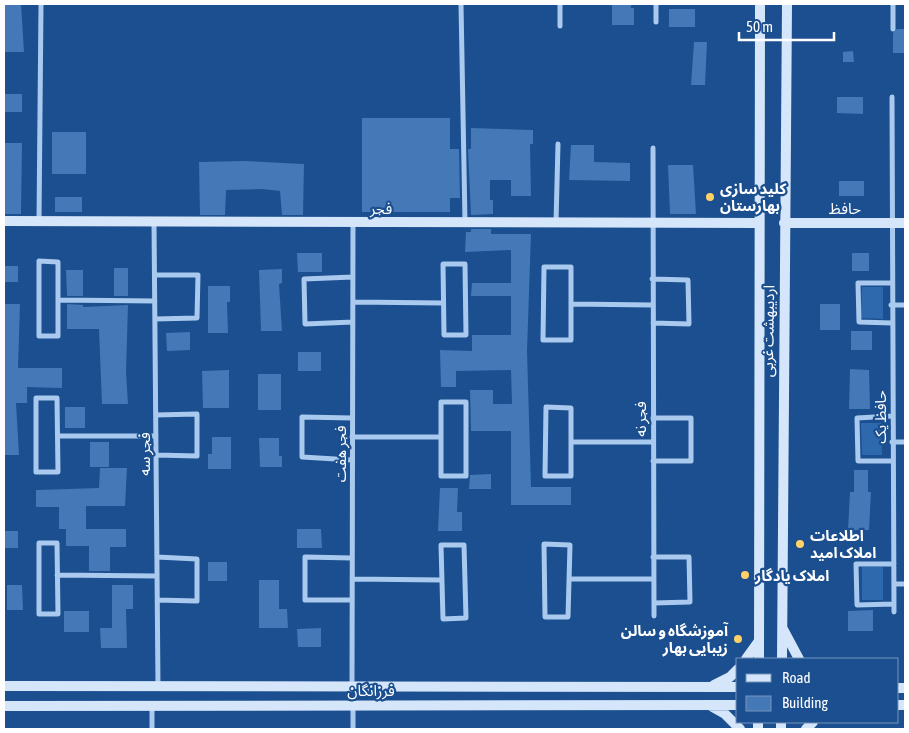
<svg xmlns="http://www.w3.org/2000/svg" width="909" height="733" font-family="'Asap Condensed','Noto Sans Arabic',sans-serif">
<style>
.green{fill:#2e69ad}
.building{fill:#4478b7}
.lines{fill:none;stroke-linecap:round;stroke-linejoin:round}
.street{stroke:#a9c9ee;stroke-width:5}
.secondary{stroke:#d6e6fa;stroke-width:10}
.poi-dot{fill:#ffd166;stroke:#1b4f8f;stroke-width:2}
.labels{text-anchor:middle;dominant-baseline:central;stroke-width:4.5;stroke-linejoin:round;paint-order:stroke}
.poi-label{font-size:15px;font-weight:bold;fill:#fff;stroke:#1b4f8f;text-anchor:start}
.street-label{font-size:15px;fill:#fff;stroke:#1b4f8f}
</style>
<rect width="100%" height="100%" fill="#1b4f8f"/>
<path class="green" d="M862 287H883V319L861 318Z
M861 423H881L882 455H862Z
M862 567H883V600H862Z"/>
<path class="building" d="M4 4H21L24 52H4Z
M612 4H631V8H634V25H612Z
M669 9H695V27H669Z
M897 29H905V53H893V33Z
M694 42H707L705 85H691Z
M853 51 854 62H843V52Z
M4 94H22V112H4Z
M837 97H863V114L837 113Z
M362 118H450V149H459L460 198H450V212H362Z
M471 128 533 130V144H530L531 196H511V180H490V200H493V214L471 215 468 149H471Z
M52 132H86V174H52Z
M4 143H22L21 214H4Z
M571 145H594V162L630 163V181L569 180Z
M245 161 304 164 303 215H282L280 191 262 189 226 190 225 215H200L199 162Z
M668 165H693L696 214H670Z
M839 181H864V196H839Z
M55 197H82V212H55Z
M471 229H491V234H531L527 351 531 487H571V505H511V431H471L470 390H493V404H512L511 370 456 371V387H441L440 350 472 351V335H511V296H471L472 283H511V250L465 252 466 232H471Z
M297 253H322V272H298Z
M852 253H869V271H852Z
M4 266H18V282H4Z
M114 268H128V296H114Z
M282 269V283L279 284 282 331H261L259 270Z
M66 270H83V296H67Z
M208 286H230V302H227L228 333H208Z
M4 304H20L18 368H62V388L27 387V403H16L19 455H4Z
M67 304 83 305V307L128 305 126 372 128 404H102L99 329H67Z
M820 304H840V330H820Z
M851 331H872V350H851Z
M190 332V350L167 351 166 333Z
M298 352H321V371H298Z
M850 369 869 370 870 409H849Z
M229 370V408H203L202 371Z
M258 374H281V410H258Z
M65 407H85V428H65Z
M212 437H231V469H208V454H212Z
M259 438H279V456H282V467H260Z
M90 442H109V467H90Z
M100 468H127L125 506H86V529H126V547H110V571H89V546H66V529H59V507H36V490L99 488Z
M854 470H868V492H871L869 530H848L850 492H854Z
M491 474V489H469L470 475Z
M440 488H458L457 512H462V531H438Z
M297 529H321L322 548H297Z
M4 531H18V548H4Z
M208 562H227V581H208Z
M259 580H279V609H287L288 628H259Z
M7 585H22L23 610H7Z
M112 585H133V609H126L127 648H101L100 628H112Z
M873 610V631H848V611Z
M64 611H89V632H64Z
M321 628V647H298L297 629Z"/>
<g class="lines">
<path class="street" d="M461 4 465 222
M560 4V26
M656 22V4
M893 29V4
M892 97 894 612
M653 148 654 616
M39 221 41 4
M154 222 158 686
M556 223 558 144
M39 261 58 262V336H39Z
M443 264H465L466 335H444Z
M544 267H571V340H543Z
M155 275H198L197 318 155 319
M652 279 688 280 689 324 653 323
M891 283H858L859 322 892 323
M59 300 155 301
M353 302 443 303
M571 304 652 305
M891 305H905
M353 322 305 324 304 279 353 277
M36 398H57L58 472H36Z
M441 402H466V476H441Z
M546 407 571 408V476H545Z
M156 415 197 414V456L156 455
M892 416 857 418 858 461H893
M653 418H691V461H653
M59 436H156
M352 437H441
M571 442H653
M892 442H905
M352 460 302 457V417L352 418
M39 543H57L58 614H39Z
M544 544 570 545 568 617H545Z
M441 545H464L466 618 443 619Z
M157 557 197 559V601L157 600
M653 557H689L690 602 654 603
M894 564H856L857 605 894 604
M57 575 157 576
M352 579 442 580
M571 579H653
M894 584H905
M352 600H305V557L352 558
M352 686 353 223
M353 705V729
M152 729V706"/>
<path class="secondary" d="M4 221 759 223
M784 223H905
M783 629 799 659
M746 659 759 641
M759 659 760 4
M782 659 787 4
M714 685 730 677 738 669
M4 686 738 687
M898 688H905
M709 705 725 714 740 729
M898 705H905
M4 706 738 705
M758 722V729
M781 729V722
M806 729 813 722"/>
</g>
<g class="poi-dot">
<circle cx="710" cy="197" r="5"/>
<circle cx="800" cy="544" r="5"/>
<circle cx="745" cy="575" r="5"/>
<circle cx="738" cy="639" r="5"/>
</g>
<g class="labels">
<g class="poi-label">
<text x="720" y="188">کلید سازی<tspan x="720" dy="17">بهارستان</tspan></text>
<text x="810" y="535">اطلاعات<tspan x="810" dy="17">املاک امید</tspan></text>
<text x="755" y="575">املاک یادگار</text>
<text x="728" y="630" text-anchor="end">آموزشگاه و سالن<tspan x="728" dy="17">زیبایی بهار</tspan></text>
</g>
<g class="street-label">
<text x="381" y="208">فجر</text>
<text x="845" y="208">حافظ</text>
<text transform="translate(768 331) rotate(-89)">اردیبهشت غربی</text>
<text transform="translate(880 417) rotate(-90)">حافظ یک</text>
<text transform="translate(640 419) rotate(-90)">فجر نه</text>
<text transform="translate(144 454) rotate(-90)">فجر سه</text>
<text transform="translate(340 454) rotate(-90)">فجر هفت</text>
<text x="371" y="690">فرزانگان</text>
</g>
</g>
<rect width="909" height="733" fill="none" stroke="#ffffff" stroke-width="10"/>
<rect x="736" y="658" width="162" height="65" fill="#1b4f8f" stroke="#7695bc"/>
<rect x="746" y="674" width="25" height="8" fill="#d6e6fa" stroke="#7695bc"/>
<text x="782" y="683" font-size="15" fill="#ffffff">Road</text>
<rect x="746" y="696" width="25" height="15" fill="#4478b7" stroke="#7695bc"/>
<text x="782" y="708" font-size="15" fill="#ffffff">Building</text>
<path d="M739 32v8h95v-8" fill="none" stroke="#ffffff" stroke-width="2.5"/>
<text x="746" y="32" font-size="15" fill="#ffffff" stroke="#1b4f8f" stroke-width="4" paint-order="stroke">50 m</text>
</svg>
